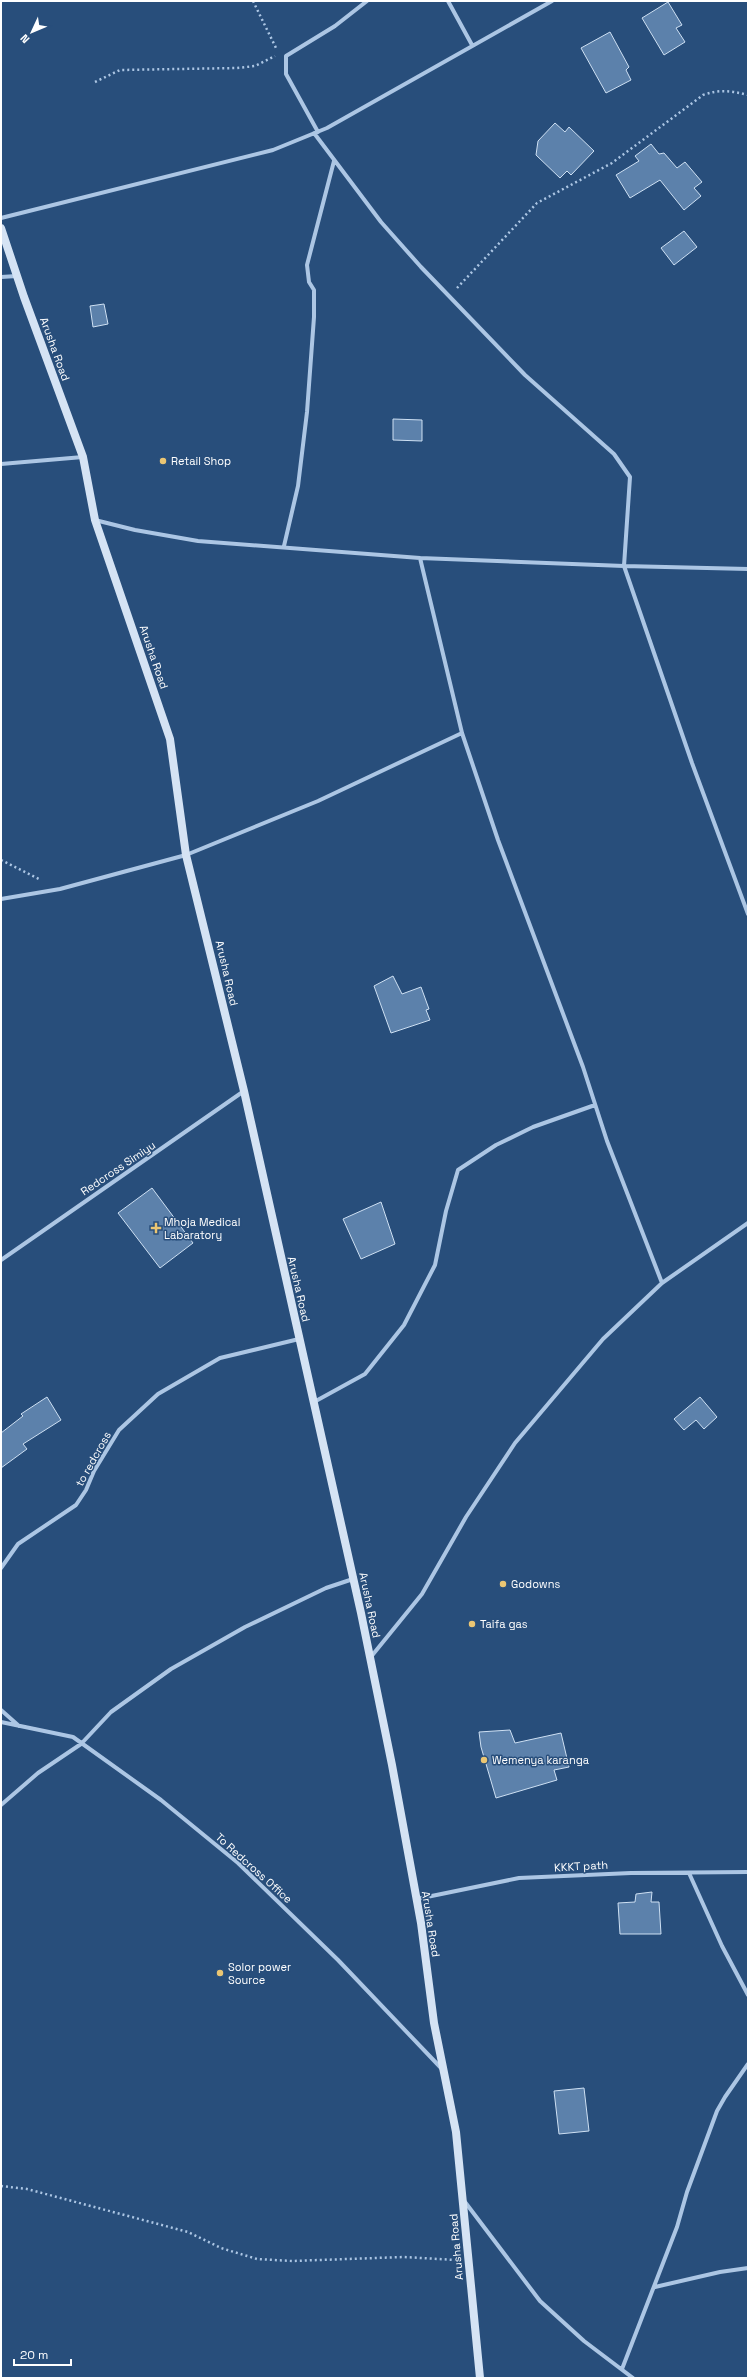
<svg xmlns="http://www.w3.org/2000/svg" width="749" height="2379" font-family="'Space Grotesk',sans-serif">
<style>
.building{fill:#5c81ab;stroke:#cee0f3}
.lines{fill:none;stroke-linecap:round;stroke-linejoin:round}
.path{stroke:#acc6e4;stroke-width:2.5;stroke-dasharray:2 3;stroke-linecap:butt}
.street{stroke:#acc6e4;stroke-width:4}
.secondary{stroke:#d5e3f4;stroke-width:8}
.poi-dot{fill:#ebc673;stroke:#284e7b;stroke-width:1.5}
.labels{text-anchor:middle;dominant-baseline:central;stroke-width:3;stroke-linejoin:round;paint-order:stroke}
.street-label{font-size:11px;fill:#fff;stroke:#284e7b}
.poi-label{font-size:11px;fill:#fff;stroke:#284e7b;text-anchor:start}
</style>
<rect width="100%" height="100%" fill="#284e7b"/>
<path class="building" d="M668 2 682 25 676 28 685 42 664 55 642 18Z
M610 32 629 67 626 70 631 80 606 93 581 48Z
M555 123 565 132 569 127 594 151 571 175 567 171 560 178 536 155 538 141Z
M651 144 659 154 664 153 677 168 685 162 702 182 694 188 701 196 684 210 660 180 630 198 616 175 639 161 635 156Z
M684 231 697 247 674 265 661 248Z
M104 304 108 324 93 327 90 306Z
M393 419 422 420V441L393 440Z
M393 976 402 994 421 987 429 1009 426 1010 430 1020 391 1033 374 986Z
M152 1188 193 1243 160 1268 118 1213Z
M381 1202 395 1244 361 1259 343 1219Z
M47 1397 61 1420 23 1444 27 1449 1 1468V1433L23 1416 21 1414Z
M700 1397 717 1417 704 1429 696 1420 684 1430 674 1419Z
M510 1730 515 1743 561 1733 569 1767 554 1770 557 1780 496 1798 481 1747 479 1732Z
M652 1892 651 1902H659L661 1934H620L618 1903 635 1902 636 1894Z
M584 2088 589 2131 559 2134 554 2091Z"/>
<g class="lines">
<path class="path" d="M253 1 277 50
M95 82 120 70 237 68 255 66 275 56
M457 288 537 203 612 163 703 95C719 89 732 91 748 95
M1 860 41 880
M1 2186 27 2189 188 2232 221 2248 257 2259 292 2261 404 2257 456 2260"/>
<path class="street" d="M448 1 472 45
M318 132 286 74V56L335 26 367 1
M314 133 381 222 421 267 525 375 614 454 630 477 624 566 692 763 748 914
M1 218 273 150 327 128 552 1
M1 277 17 276
M1 464 83 457
M95 520 135 530 198 541 420 558 624 566 748 569
M284 546 298 486 307 412 314 317V290L309 282 307 265 334 161
M420 558 462 733 498 840 583 1067 607 1141 662 1283
M1 899 60 889 186 855 318 801 462 733
M1 1260 244 1091
M314 1402 365 1374 404 1325 435 1265 446 1211 458 1170 496 1145 533 1127 595 1105
M1 1568 18 1544 76 1505 86 1490 94 1471 119 1430 158 1394 220 1358 299 1339
M370 1658 422 1594 466 1517 515 1443 603 1339 662 1283 748 1223
M1 1710 19 1726
M1 1722 73 1737 161 1800 238 1863 338 1960 442 2069
M1 1805 38 1773 81 1744 111 1712 171 1669 245 1627 326 1588 353 1579
M689 1873 722 1946 748 1995
M417 1899 519 1878 631 1873 748 1872
M465 2202 540 2301 584 2341 633 2378
M655 2287 720 2272 748 2268
M622 2369 677 2227 687 2192 717 2111 725 2097 748 2064"/>
<path class="secondary" d="M1 228 24 297 83 457 95 520 170 739 186 855 244 1091 361 1613 392 1765 421 1923 434 2023 456 2132 480 2378"/>
</g>
<g class="poi-dot">
<circle cx="163" cy="461" r="4"/>
<path d="M154 1222h4v4h4v4h-4v4h-4v-4h-4v-4h4z"/>
<circle cx="503" cy="1584" r="4"/>
<circle cx="472" cy="1624" r="4"/>
<circle cx="484" cy="1760" r="4"/>
<circle cx="220" cy="1973" r="4"/>
</g>
<g class="labels">
<g class="street-label">
<text transform="translate(55 349) rotate(70)">Arusha Road</text>
<text transform="translate(154 657) rotate(71)">Arusha Road</text>
<text transform="translate(227 973) rotate(77)">Arusha Road</text>
<text transform="translate(118 1168) rotate(-34)">Redcross Simiyu</text>
<text transform="translate(299 1289) rotate(77)">Arusha Road</text>
<text transform="translate(93 1459) rotate(-61)">to redcross</text>
<text transform="translate(370 1605) rotate(78)">Arusha Road</text>
<text transform="translate(581 1866) rotate(-3)">KKKT path</text>
<text transform="translate(254 1868) rotate(42)">To Redcross Office</text>
<text transform="translate(431 1924) rotate(81)">Arusha Road</text>
<text transform="translate(456 2247) rotate(-95)">Arusha Road</text>
</g>
<g class="poi-label">
<text x="171" y="461">Retail Shop</text>
<text x="164" y="1222">Mhoja Medical<tspan x="164" dy="13">Labaratory</tspan></text>
<text x="511" y="1584">Godowns</text>
<text x="480" y="1624">Taifa gas</text>
<text x="492" y="1760">Wemenya karanga</text>
<text x="228" y="1967">Solor power<tspan x="228" dy="13">Source</tspan></text>
</g>
</g>
<rect width="749" height="2379" fill="none" stroke="#ffffff" stroke-width="4"/>
<g transform="translate(32 32) rotate(226)" stroke="#284e7b" stroke-width="3" paint-order="stroke">
<path d="M0-3L7 15L0 10L-7 15Z" fill="#ffffff"/>
<text y="-6" font-size="11" font-weight="bold" text-anchor="middle" fill="#ffffff">N</text>
</g>
<path d="M14 2359v6h57v-6" fill="none" stroke="#ffffff" stroke-width="2"/>
<text x="20" y="2359" font-size="12" fill="#ffffff" stroke="#284e7b" stroke-width="3" paint-order="stroke">20 m</text>
</svg>
